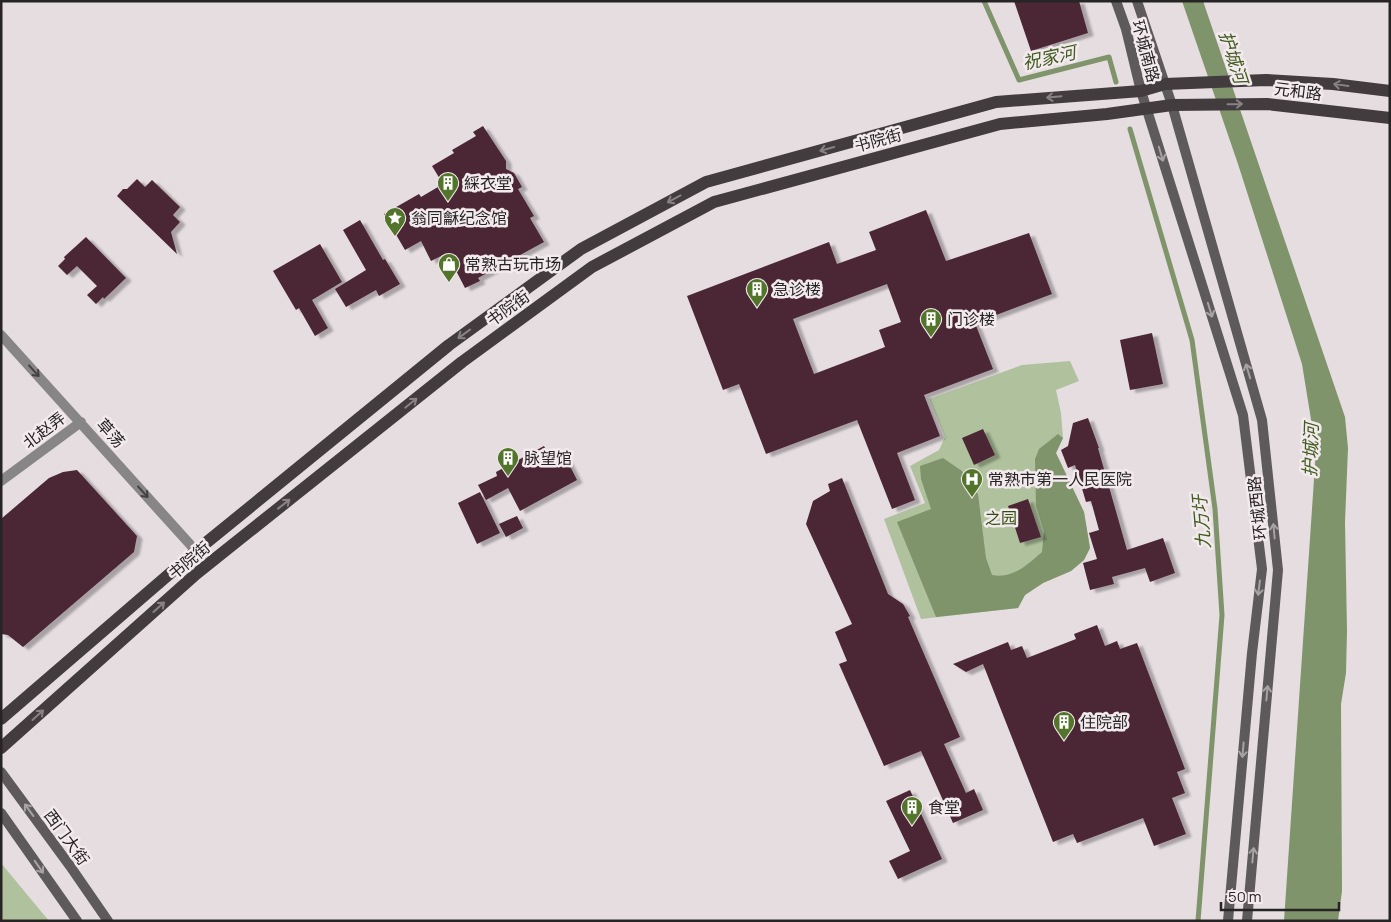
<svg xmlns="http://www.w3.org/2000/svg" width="1391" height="922" font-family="Manrope,'Noto Sans SC',sans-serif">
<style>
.green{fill:#afc29d}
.water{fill:#7f946b}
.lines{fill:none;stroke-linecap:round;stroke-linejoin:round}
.stream{stroke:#7f946b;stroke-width:5}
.building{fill:#4c2536;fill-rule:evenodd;filter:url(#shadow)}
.minor{stroke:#888586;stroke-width:10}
.secondary{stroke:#5e5a5b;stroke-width:10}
.primary{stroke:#423c3e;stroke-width:12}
.oneway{stroke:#888284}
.oneway2{stroke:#a8a2a4}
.oneway3{stroke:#444142}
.labels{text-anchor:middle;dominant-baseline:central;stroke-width:5;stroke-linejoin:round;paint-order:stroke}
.street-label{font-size:16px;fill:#272425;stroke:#f2eaed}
.poi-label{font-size:16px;fill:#272425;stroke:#f2eaed;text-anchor:start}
.park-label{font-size:16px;fill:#344e10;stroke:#f2eaed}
.water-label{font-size:18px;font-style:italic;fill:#415c1f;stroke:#f2eaed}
</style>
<defs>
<filter id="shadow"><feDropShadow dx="5.5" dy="3" stdDeviation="1" flood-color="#0004"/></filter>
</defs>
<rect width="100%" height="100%" fill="#e5dde0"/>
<path class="green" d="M1070 361 1079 381 1056 390 1061 413 1063 438 1056 453 1084 512 1090 548 1084 560 1071 571 1043 583 1025 595 1018 608 921 619 884 519 925 503 910 466 939 450 945 437 929 399 1022 365Z
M1 863 49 921H1Z"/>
<path class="water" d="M1182 1H1203L1345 417 1348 448 1345 522 1347 631 1346 673 1341 704 1342 891 1338 921H1284L1316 450 1302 364 1238 164Z
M1058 434 1063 438 1056 453 1084 512 1090 548 1084 560 1071 571 1043 583 1025 595 1018 608 936 617 897 522 931 509 921 479 920 466 943 458 962 471 978 494 986 558 992 575C1013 579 1027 565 1042 552L1044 531 1036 506 1035 459 1039 449Z"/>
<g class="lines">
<path class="stream" d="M984 1 1019 80 1109 57 1116 82
M1130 129 1192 340 1215 509 1222 615 1198 921"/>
</g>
<path class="building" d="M1014 1H1079L1088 33 1031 51Z
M483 126 506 161V169L514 173 522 187 518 189 534 216 530 218 544 242 478 278 480 281 465 288 447 253 431 261 421 241 405 250 384 214 419 194 421 197 443 184 432 166 454 153 452 150 476 136 473 132Z
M137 179 145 187 152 180 180 207 173 215 180 222 171 232 177 254 117 196 123 189H127Z
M926 210 946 261 1029 233 1052 294 975 323 993 369 924 395 940 436 897 453 915 500 892 509 857 420 766 454 739 384 723 390 687 296 829 242 837 264 876 250 869 232ZM887 284 901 322 879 330 885 347 814 374 793 319Z
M360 220 383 260 385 259 400 284 379 296 376 290 346 307 335 289 366 270 343 230Z
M86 237 126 278 104 299 103 297 96 304 87 295 97 286 77 266 67 275 58 266 65 259 64 257Z
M320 244 342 282 312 300 328 328 315 336 299 308 296 310 273 271Z
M1152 333 1163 384 1130 390 1120 340Z
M1088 418 1099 448H1098L1127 550 1163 538 1175 573 1150 582 1145 568 1112 577 1114 584 1090 590 1083 563 1097 559 1089 533 1099 530 1091 501 1086 502 1075 465 1068 468 1061 450 1068 446 1073 423Z
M983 429 995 455 974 465 962 438Z
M544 446 554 466 567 460 577 480 520 511 508 488 486 500 478 485 497 476 496 472Z
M77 470 137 536 134 552 23 647 8 635 1 634V519L49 478 63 472Z
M842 478 888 594 903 604 910 616 908 617 960 737 944 744 966 793 974 789 983 810 953 823 921 751 884 766 839 664 847 661 835 632 852 624 806 524 813 501 830 491 828 484Z
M480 492 500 533 477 544 458 503Z
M1028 499 1041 537 1020 543 1008 506Z
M517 516 523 528 506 537 499 524Z
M1097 625 1105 646 1117 641 1120 649 1137 643 1185 769 1177 772 1185 793 1172 798 1186 834 1154 846 1143 818 1077 843 1073 834 1053 842 983 664 966 672 953 664 1008 642 1011 650 1022 646 1027 658 1076 639 1074 634Z
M910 790 942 859 898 879 889 861 910 851 886 801Z"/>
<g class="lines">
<path class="minor" d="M1 335 196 551
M1 481 81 422"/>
<path class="secondary" d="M1116 1 1126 29 1141 91 1243 415 1262 569 1252 653 1228 921
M1137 1 1172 105 1262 420 1278 570 1247 921
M1 772 70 866 108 921
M1 813 77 921"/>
<path class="primary" d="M1 719 196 551 449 345 581 249 706 182 996 102 1141 91 1165 84 1266 80 1333 84 1390 91
M1 748 196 574 462 362 592 267 714 202 1000 124 1107 114 1172 105 1267 104 1390 118"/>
</g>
<defs><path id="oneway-shaft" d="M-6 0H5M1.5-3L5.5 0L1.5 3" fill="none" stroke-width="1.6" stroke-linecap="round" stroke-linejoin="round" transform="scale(1.25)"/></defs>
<g class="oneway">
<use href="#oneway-shaft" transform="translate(1341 85) rotate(-172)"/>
<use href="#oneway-shaft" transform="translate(1054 97) rotate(175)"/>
<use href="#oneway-shaft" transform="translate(1235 104) rotate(-1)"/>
<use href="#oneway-shaft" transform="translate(827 149) rotate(165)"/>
<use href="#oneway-shaft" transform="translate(674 199) rotate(152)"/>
<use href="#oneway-shaft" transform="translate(464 334) rotate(144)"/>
<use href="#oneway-shaft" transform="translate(411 403) rotate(-39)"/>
<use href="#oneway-shaft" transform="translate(284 504) rotate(-38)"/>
<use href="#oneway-shaft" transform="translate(159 607) rotate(-42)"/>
<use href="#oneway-shaft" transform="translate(38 715) rotate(-42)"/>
</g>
<g class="oneway2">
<use href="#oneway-shaft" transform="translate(1161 154) rotate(73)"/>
<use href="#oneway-shaft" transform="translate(1210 310) rotate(73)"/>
<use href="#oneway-shaft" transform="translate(1248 371) rotate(-107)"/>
<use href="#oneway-shaft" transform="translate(1274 531) rotate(-95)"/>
<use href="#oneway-shaft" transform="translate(1259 588) rotate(97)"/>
<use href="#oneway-shaft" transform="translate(1267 693) rotate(-85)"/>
<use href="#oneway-shaft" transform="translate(1243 750) rotate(95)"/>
<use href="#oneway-shaft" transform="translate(29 810) rotate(-126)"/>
<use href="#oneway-shaft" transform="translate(1253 855) rotate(-85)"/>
<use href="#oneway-shaft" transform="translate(39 867) rotate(55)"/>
</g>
<g class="oneway3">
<use href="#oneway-shaft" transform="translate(34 371) rotate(48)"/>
<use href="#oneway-shaft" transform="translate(143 492) rotate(48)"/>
</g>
<defs>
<g id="building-pin" transform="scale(1.125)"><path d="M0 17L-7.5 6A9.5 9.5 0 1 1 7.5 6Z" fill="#53742b" stroke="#f2eaed"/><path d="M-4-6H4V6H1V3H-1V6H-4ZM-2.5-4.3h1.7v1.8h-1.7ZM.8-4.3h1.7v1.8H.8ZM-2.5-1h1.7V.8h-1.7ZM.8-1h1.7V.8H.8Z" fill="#fff"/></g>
<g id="sight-pin" transform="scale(1.125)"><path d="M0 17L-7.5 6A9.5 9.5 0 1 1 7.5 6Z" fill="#53742b" stroke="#f2eaed"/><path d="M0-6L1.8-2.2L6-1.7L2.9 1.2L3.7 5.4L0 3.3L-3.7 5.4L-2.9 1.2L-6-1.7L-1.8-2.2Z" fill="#fff"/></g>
<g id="shop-pin" transform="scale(1.125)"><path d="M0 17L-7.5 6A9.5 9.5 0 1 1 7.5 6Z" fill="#53742b" stroke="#f2eaed"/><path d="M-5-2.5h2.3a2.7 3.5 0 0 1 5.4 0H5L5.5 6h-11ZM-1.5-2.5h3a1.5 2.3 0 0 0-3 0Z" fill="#fff"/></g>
<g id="hospital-pin" transform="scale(1.125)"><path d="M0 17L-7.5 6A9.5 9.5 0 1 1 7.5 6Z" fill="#53742b" stroke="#f2eaed"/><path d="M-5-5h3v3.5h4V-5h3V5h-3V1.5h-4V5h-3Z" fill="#fff"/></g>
</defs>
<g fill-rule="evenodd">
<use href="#building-pin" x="448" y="183"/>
<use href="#sight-pin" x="395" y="218"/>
<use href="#shop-pin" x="449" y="264"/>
<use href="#building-pin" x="757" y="289"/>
<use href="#building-pin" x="931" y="319"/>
<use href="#building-pin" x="508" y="458"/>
<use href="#hospital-pin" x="972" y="479"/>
<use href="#building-pin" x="1064" y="722"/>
<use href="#building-pin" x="912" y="807"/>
</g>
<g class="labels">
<g class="street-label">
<text transform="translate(1146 51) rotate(75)">环城南路</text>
<text transform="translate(1298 91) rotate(7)">元和路</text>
<text transform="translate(878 140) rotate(-15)">书院街</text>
<text transform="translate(508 308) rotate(-36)">书院街</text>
<text transform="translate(44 430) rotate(-37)">北赵弄</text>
<text transform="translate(111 433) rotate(48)">草荡</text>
<text transform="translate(1257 508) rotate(-96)">环城西路</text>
<text transform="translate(189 560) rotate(-40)">书院街</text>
<text transform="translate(67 837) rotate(54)">西门大街</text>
</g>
<g class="poi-label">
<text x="464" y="183">綵衣堂</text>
<text x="411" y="218">翁同龢纪念馆</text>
<text x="465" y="264">常熟古玩市场</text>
<text x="773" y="289">急诊楼</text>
<text x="947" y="319">门诊楼</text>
<text x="524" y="458">脉望馆</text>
<text x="988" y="479">常熟市第一人民医院</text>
<text x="1080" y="722">住院部</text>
<text x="928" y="807">食堂</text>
</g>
<g class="park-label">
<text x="1001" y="518">之园</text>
</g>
<g class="water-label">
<text transform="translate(1049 57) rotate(-12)">祝家河</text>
<text transform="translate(1234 57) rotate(72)">护城河</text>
<text transform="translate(1310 450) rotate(-88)">护城河</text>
<text transform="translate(1201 522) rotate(-95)">九万圩</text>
</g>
</g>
<rect width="1391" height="922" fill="none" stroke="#272425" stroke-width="5"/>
<path d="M1221 902v8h118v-8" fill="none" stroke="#272425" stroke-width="2.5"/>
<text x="1228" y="902" font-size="15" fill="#272425" stroke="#f2eaed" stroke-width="4" paint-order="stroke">50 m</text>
</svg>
